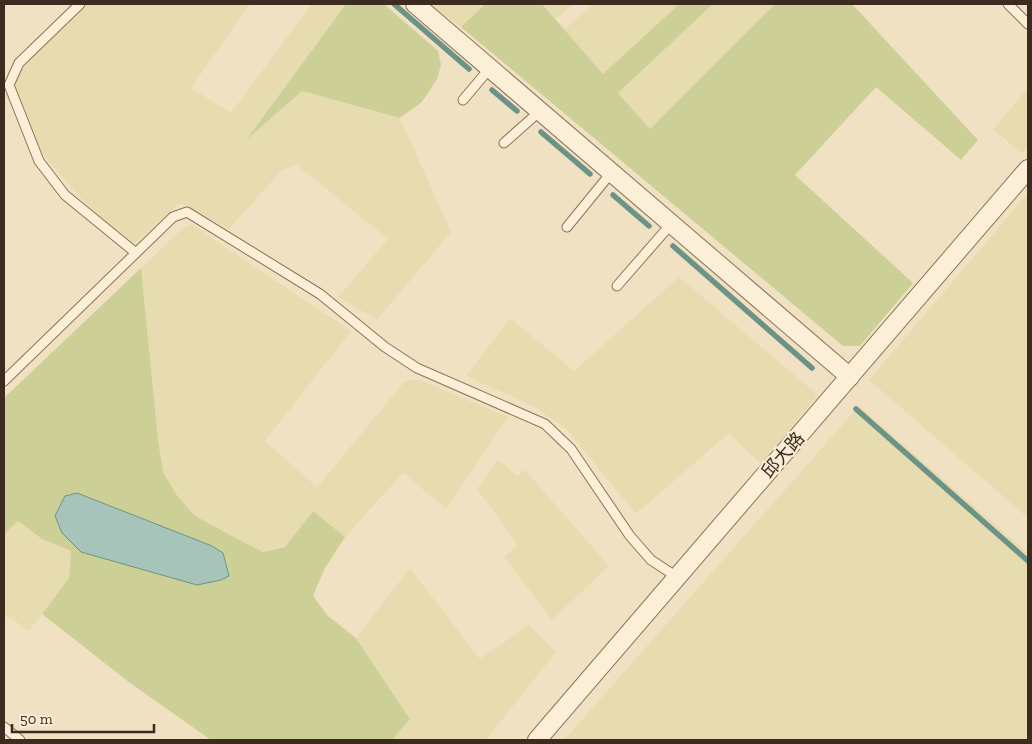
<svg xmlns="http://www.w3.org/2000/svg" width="1032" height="744" font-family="'Zilla Slab','Noto Sans SC',serif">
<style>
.farmland{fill:#e7dcb0}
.green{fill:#ccd096}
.water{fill:#a6c4ba;stroke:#6c9387}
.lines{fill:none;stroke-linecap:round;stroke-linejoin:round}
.stream{stroke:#6c9387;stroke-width:5.5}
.service-casing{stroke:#8d7259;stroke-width:11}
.minor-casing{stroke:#8d7259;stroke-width:20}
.service{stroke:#fbefd8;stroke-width:9}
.minor{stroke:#fbefd8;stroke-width:18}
.labels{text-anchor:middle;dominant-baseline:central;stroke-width:4.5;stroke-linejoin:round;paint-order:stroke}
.street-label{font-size:18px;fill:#3c2b1e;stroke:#f8ecd4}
</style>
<rect width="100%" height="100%" fill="#f1e1c3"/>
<path class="farmland" d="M87 4H250L191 88 231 113 312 4H346L247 138 302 91 400 118 451 232 377 320 338 297 388 239 297 165 282 170 229 229 180 203 135 243 126 240 85 203 46 158 39 146 15 86 21 67Z
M440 4H485L461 27 435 8Z
M542 4H573L556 19Z
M593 4H679L603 74 564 30Z
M713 4H775L650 129 618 93Z
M1028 88V147L1022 154 993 129Z
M1028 193V518L869 380Z
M191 224 351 331 265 441 317 487 405 381 420 380 508 417 446 509 403 473 345 537 313 511 285 547 263 552 228 534 194 515 178 497 163 472 158 439 141 268 181 230Z
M679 277 818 395 761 464 729 433 636 514 566 429 533 406 466 376 510 318 574 371Z
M859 406 1028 553V740H564Z
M498 460 517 476 525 470 609 566 552 620 504 557 518 545 477 489Z
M18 521 42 539 71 551 69 578 29 631 11 618 4 616V534Z
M410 568 480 659 529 625 556 652 486 740H392L410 718 356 638Z"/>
<path class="green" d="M346 4H384L438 51 441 65 437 79 422 102 400 118 302 91 246 140Z
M485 4H542L603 74 679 4H713L618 93 650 129 775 4H852L978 140 961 160 876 87 795 175 913 283 860 346H843L461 27Z
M141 268 158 439 163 472 178 497 194 515 228 534 263 552 285 547 313 511 345 537 325 568 313 596 328 616 356 638 410 719 392 740H211L130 683 42 614 69 578 71 551 42 539 18 521 4 534V398Z"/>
<path class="water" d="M77 493 212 546 223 553 229 576 221 580 197 585 81 552 62 533 55 516 65 496Z"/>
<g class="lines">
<path class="stream" d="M394 4 469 69
M492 90 517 111
M541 132 590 174
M613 195 649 226
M673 246 812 368
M856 409 1028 561"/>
<g class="service-casing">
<path id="service" d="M80 4 19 63 9 85 39 161 65 195 136 253
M1008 4 1028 24
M463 100 490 68
M504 143 540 111
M567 227 611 173
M617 286 671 224
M4 381 173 217 187 212 320 294 385 347 417 368 545 424 571 449 630 536 651 560 677 577
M4 727 20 740"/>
</g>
<g class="minor-casing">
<path id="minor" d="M415 4 850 377
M537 740 1028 169"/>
</g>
<use href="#service" class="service"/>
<use href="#minor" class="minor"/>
</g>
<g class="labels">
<g class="street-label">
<text transform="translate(783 455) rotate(-49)">邱大路</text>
</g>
</g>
<rect width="1032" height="744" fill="none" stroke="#3c2b1e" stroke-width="10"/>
<path d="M12 724v8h142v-8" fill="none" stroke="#3c2b1e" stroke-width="2.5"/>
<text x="20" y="724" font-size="15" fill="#3c2b1e" stroke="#f8ecd4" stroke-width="4" paint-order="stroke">50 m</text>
</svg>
